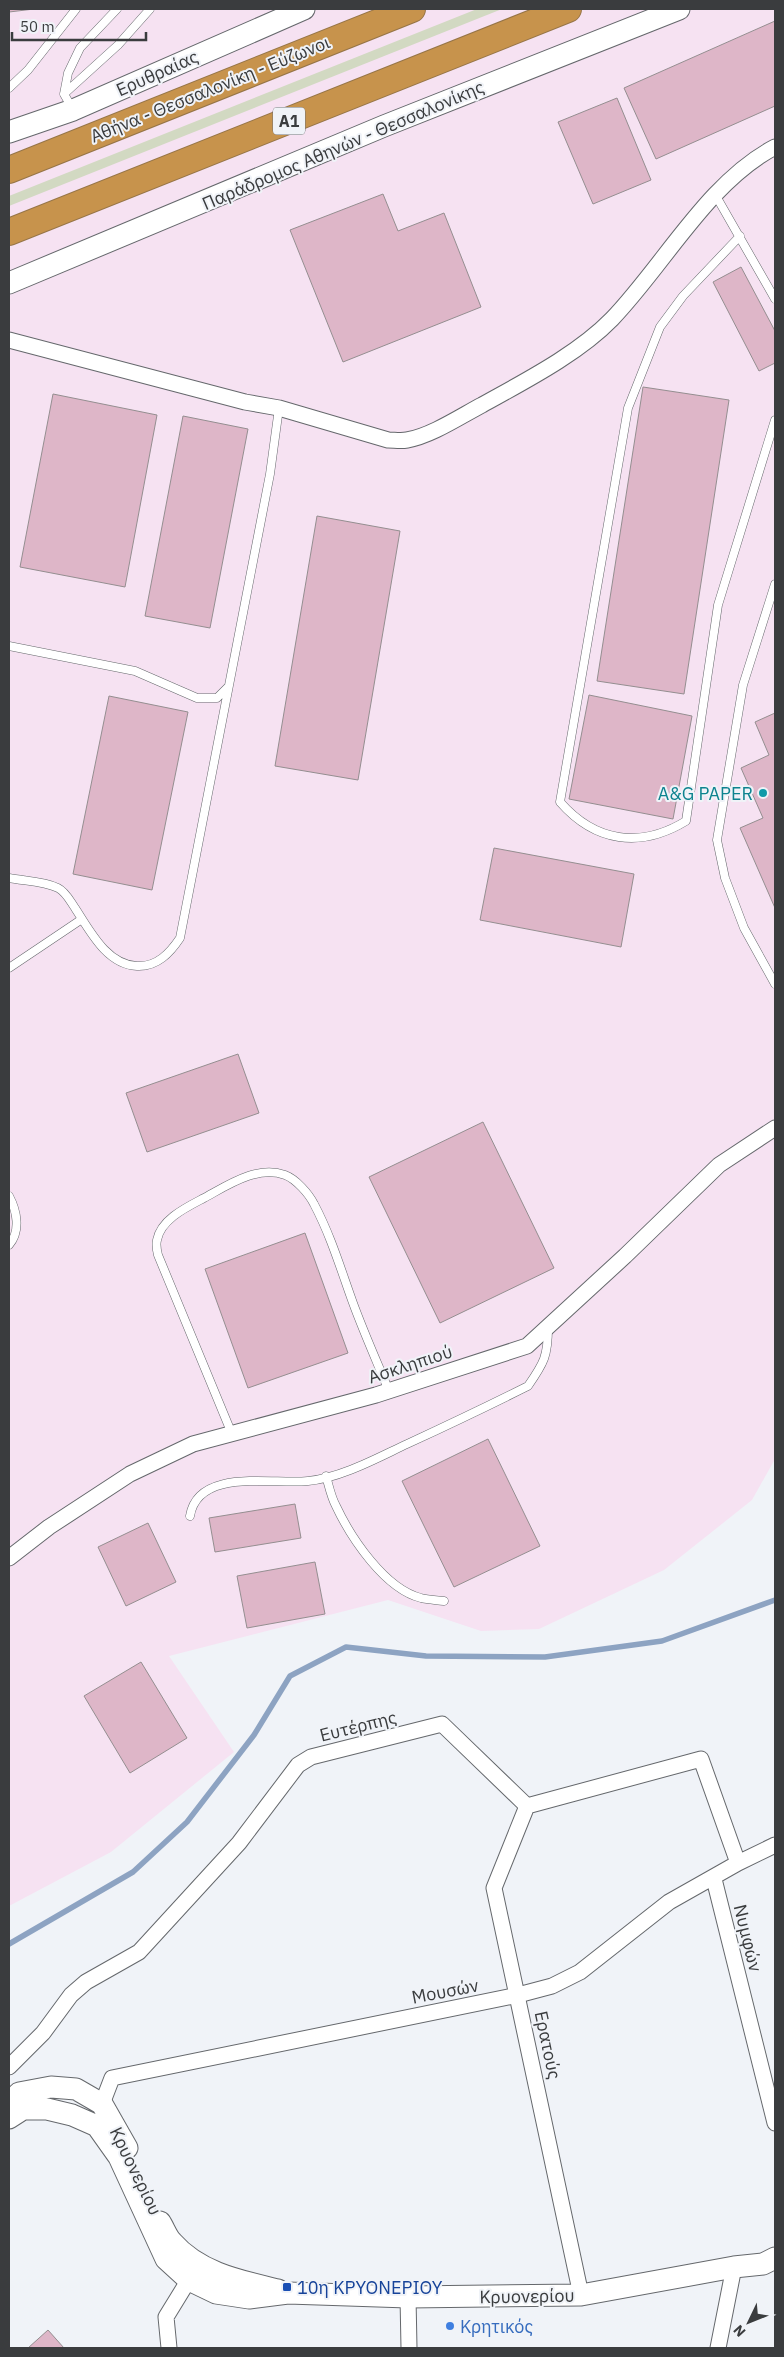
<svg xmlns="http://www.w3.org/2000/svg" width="784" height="2357" font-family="'IBM Plex Sans',sans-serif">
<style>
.industrial{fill:#f6e2f2}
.green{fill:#d2d9c2}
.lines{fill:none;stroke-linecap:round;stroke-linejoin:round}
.stream{stroke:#8da3c2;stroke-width:5.5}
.building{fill:#deb6c8;stroke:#948e90}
.lane-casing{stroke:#65686c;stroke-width:9}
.street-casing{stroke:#65686c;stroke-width:17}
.secondary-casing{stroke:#65686c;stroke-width:23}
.highway-casing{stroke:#967547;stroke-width:28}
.lane{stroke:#fff;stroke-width:8}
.street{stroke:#fff;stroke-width:15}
.secondary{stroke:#fff;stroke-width:21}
.highway{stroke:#c7934c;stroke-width:26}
.culture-dot{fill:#0f9aa8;stroke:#f0f3f8;stroke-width:2}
.transit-dot{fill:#1a4fb4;stroke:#f0f3f8;stroke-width:2}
.shop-dot{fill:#3f7fe0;stroke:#f0f3f8;stroke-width:2}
.labels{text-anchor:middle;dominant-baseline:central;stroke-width:4;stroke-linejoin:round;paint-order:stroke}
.shield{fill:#f0f3f8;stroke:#717376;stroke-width:1}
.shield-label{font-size:16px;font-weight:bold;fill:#3a3c3e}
.street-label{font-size:18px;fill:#3a3c3e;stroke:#f0f3f8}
.culture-label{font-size:18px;fill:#0d838f;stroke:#f0f3f8;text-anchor:end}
.transit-label{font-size:18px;fill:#164399;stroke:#f0f3f8;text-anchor:start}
.shop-label{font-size:18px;fill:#366cbe;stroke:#f0f3f8;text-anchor:start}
</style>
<rect width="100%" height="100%" fill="#f0f3f8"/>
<path class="industrial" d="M9 9H775V1459L752 1500 664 1570 539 1629 481 1631 388 1600 169 1656 234 1752 111 1852 9 1906Z"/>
<path class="green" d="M477 9H502L9 206V196Z"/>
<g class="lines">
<path class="stream" d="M9 1944 133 1872 187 1822 254 1735 290 1676 346 1647 426 1656 545 1657 662 1641 775 1600"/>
</g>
<path class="building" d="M9 9H34L9 12Z
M775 21V106L656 159 624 88Z
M617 98 651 180 593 204 558 122Z
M383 194 398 231 444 213 481 307 343 362 290 230Z
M741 267 775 331V363L759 371 713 282Z
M643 387 729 400 684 694 597 681Z
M53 394 157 415 125 587 20 567Z
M183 416 248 429 210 628 145 616Z
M317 516 400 531 358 780 275 766Z
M589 695 692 716 673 819 569 799Z
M109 696 188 712 152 890 73 874Z
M775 713V908L740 828 763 818 741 768 769 755 755 722Z
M494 848 634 874 621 947 480 920Z
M238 1054 259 1113 147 1152 126 1093Z
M483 1122 554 1268 440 1323 369 1177Z
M305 1233 348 1353 248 1388 205 1269Z
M488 1439 540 1546 454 1587 402 1481Z
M295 1504 301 1538 215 1552 209 1518Z
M148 1523 176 1582 126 1606 98 1547Z
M315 1562 325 1614 247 1628 237 1576Z
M141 1662 187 1738 130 1773 84 1696Z
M48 2330 64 2348H28Z"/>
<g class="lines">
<g class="lane-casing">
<path id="lane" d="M9 88 28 70 76 9
M64 94 118 45 150 9
M72 108 64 94 68 73 80 48 117 9
M716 196 775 299
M740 236 683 296 660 327 628 408 560 802C595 842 640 849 686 821L718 605 775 420
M775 584 743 685 717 840 725 878 744 928 775 984
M9 646 135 671 197 698H217L228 687
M9 878C24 881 44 881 58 888 66 892 70 901 75 908 90 931 107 965 137 966 157 967 170 953 180 938L270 474 279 408
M9 968 82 919
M9 1196C17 1211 21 1231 9 1245
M232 1434 158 1255C157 1251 156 1244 157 1240 161 1219 187 1207 204 1198 228 1185 257 1165 285 1175 296 1179 309 1194 314 1204 331 1236 341 1270 353 1303 364 1333 377 1362 389 1391
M326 1476C329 1486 331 1497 336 1506 351 1538 385 1589 421 1598 428 1600 437 1600 444 1601
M190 1516C198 1467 274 1485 308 1481 341 1478 377 1458 407 1444 448 1425 488 1406 528 1386 544 1363 548 1356 548 1327"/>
</g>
<g class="street-casing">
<path id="street" d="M9 340 245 402 279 408 388 440C394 440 401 441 407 440 431 436 461 416 482 405 525 381 578 354 612 319 664 265 708 182 775 147
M9 1558 49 1527 130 1474 193 1444 376 1395 527 1346 625 1256 719 1165 775 1128
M527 1806 494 1888 581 2295
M527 1806 701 1759 738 1863
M714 1879 775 2123
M9 2067 43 2033 71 1995 86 1982 139 1952 239 1843 298 1765 311 1757 442 1724 527 1806
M102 2104 112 2078 518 1995 552 1986 580 1972 669 1902 738 1863 775 1845
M408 2297 409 2348
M169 2348 166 2317 193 2273
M718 2348 734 2267"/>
</g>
<g class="secondary-casing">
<path id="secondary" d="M9 132 73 110 304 9
M9 283 384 126 679 9
M9 2106 19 2093 51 2087 76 2089 102 2104 127 2148
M9 2118 23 2109H47L72 2115 97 2126 119 2157 166 2259 189 2280 216 2293 249 2298 288 2293 408 2297 581 2295 734 2267 763 2264 775 2258
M160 2222C164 2228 167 2237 172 2242 199 2273 240 2281 278 2290"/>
</g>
<g class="highway-casing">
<path id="highway" d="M9 170 412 9
M9 232 568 9"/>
</g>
<use href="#lane" class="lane"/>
<use href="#street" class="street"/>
<use href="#secondary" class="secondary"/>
<use href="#highway" class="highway"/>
</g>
<circle class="culture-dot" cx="763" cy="793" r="5"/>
<rect class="transit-dot" x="282" y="2282" width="10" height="10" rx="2.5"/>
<circle class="shop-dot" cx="450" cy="2326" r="5"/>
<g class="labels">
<rect class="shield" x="273" y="107.5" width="32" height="27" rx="4"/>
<g class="shield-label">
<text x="289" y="121">Α1</text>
</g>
<g class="street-label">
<text transform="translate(157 73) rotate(-24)">Ερυθραίας</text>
<text transform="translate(210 89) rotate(-22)">Αθήνα - Θεσσαλονίκη - Εύζωνοι</text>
<text transform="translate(343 145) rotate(-23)">Παράδρομος Αθηνών - Θεσσαλονίκης</text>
<text transform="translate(410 1364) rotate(-18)">Ασκληπιού</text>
<text transform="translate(358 1726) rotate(-14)">Ευτέρπης</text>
<text transform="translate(748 1938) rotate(76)">Νυμφών</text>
<text transform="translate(445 1991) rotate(-11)">Μουσών</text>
<text transform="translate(548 2045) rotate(78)">Ερατούς</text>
<text transform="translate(136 2171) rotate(64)">Κρυονερίου</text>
<text transform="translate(527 2296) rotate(-1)">Κρυονερίου</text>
</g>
<g class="culture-label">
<text x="753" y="793">A&amp;G PAPER</text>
</g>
<g class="transit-label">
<text x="297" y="2287">10η ΚΡΥΟΝΕΡΙΟΥ</text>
</g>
<g class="shop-label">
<text x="460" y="2326">Κρητικός</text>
</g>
</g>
<rect width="784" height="2357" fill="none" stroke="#3a3c3e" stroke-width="20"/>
<g transform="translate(749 2322) rotate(227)" stroke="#f0f3f8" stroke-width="4" paint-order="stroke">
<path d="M0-4L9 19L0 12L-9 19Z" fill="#3a3c3e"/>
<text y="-8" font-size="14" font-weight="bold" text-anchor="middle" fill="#3a3c3e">N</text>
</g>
<path d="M12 32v8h134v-8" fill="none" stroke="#3a3c3e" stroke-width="2.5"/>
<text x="20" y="32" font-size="15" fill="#3a3c3e" stroke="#f0f3f8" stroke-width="4" paint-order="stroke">50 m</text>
</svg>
